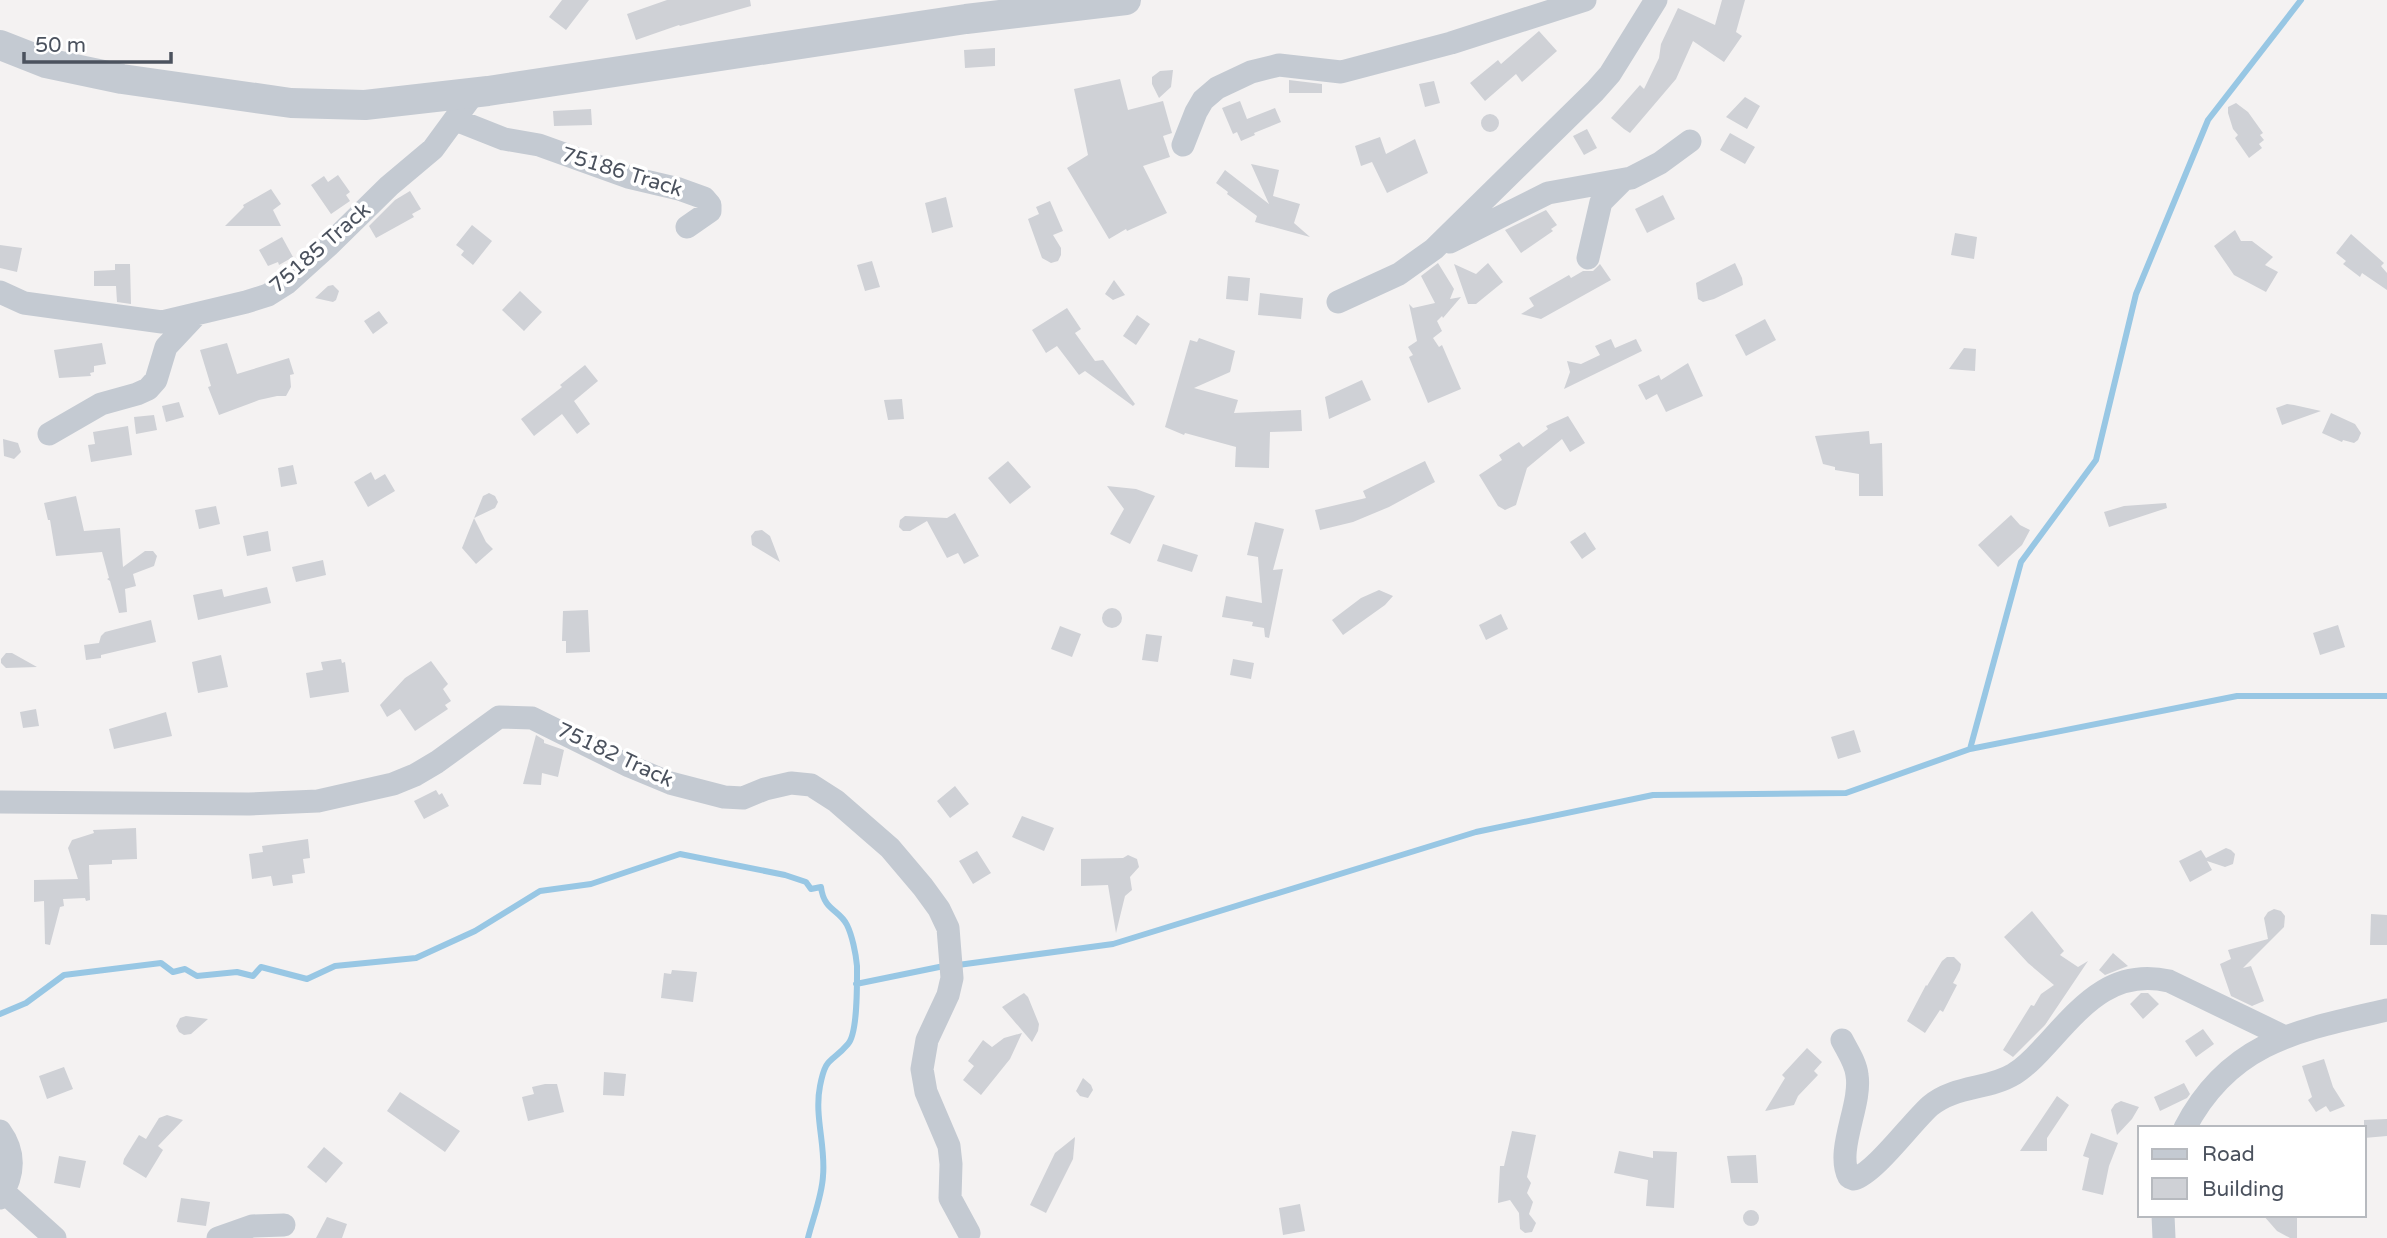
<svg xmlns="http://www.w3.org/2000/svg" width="2387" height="1238" font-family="'Varela Round',sans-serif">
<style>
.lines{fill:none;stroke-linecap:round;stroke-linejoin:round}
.stream{stroke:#98c7e4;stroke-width:6}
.building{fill:#cfd1d6}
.minor{stroke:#c4cad2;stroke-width:23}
.tertiary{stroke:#c4cad2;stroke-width:30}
.labels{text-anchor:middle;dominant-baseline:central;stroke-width:7;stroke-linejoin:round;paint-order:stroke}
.street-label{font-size:21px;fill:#4b525e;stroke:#fff}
</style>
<rect width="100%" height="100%" fill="#f4f2f2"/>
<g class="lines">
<path class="stream" d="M1970 749 2021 562 2096 460 2136 294 2208 120 2301 0
M958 965 1113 944 1476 832 1653 795 1846 793 1970 749 2237 696H2387
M856 984 944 966
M0 1014 26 1003 64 975 161 963 173 972 185 969 197 976 237 972 253 976 261 967 307 979 335 966 416 958 475 931 540 891 591 884 680 854 785 875 806 882 811 889 821 887C824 911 839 909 847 925 852 935 856 954 857 966 857 982 858 1033 848 1044 831 1064 826 1055 820 1086 814 1116 826 1146 823 1176 822 1196 813 1218 808 1238"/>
</g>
<path class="building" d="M562 0H589L566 30 549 17Z
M667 0H750L751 6 680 26 679 25 636 40 627 14Z
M1722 0H1745L1736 32 1742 36 1724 62 1693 41 1676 79 1630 133 1624 129 1611 118 1640 85 1644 89 1659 58 1661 44 1678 8 1715 25Z
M1539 31 1557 51 1522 82 1516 74 1485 101 1470 83 1498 60 1501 64Z
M995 48V66L965 68 964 50Z
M1173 70 1171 87 1159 98 1152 84V77L1160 71Z
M1120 79 1128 110 1163 101 1172 133 1163 136 1170 157 1143 166 1167 213 1127 231 1126 229 1109 239 1067 168 1088 155 1074 89Z
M1289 80 1322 84V93H1289Z
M1434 81 1440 103 1425 107 1419 84Z
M1745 97 1760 106 1747 129 1726 117Z
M1240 101 1247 119 1275 108 1281 122 1254 133 1255 135 1241 141 1237 132 1233 134 1222 108Z
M2236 103 2248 112 2263 133 2260 135 2264 140 2259 144 2262 148 2249 158 2235 138 2238 135 2233 129 2228 113V107Z
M591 109 592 125 554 126 553 111Z
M1481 123a9 9 0 1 1 18 0a9 9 0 1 1-18 0Z
M1587 129 1597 148 1584 155 1573 136Z
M1730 133 1755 147 1745 164 1720 150Z
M1380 137 1386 154 1415 139 1428 173 1387 193 1372 162 1361 166 1355 146Z
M1251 164 1279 170 1273 196 1300 204 1294 223 1310 237 1255 222 1257 216 1227 194 1228 192 1216 183 1225 170 1269 204Z
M338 175 350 192 346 195 350 201 331 214 311 185 324 176 328 182Z
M271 189 281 204 273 210 281 226H225L244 207 243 205Z
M410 191 421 209 412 214 414 217 376 238 369 226 395 200Z
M1663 195 1675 219 1647 233 1635 209Z
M946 197 953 227 932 233 925 203Z
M1050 201 1063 231 1053 235 1061 248V255L1058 261 1051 263 1042 258 1028 219 1039 214 1036 207Z
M1546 210 1557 225 1551 229 1553 231 1521 253 1505 230Z
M472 225 492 241 473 265 461 255 464 251 456 245Z
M2235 230 2241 241H2252L2273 257 2265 265 2278 272 2266 292 2234 275 2214 246Z
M1955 233 1977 237 1974 259 1951 255Z
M2351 234 2384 263 2381 266 2387 273V290L2362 273 2360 277 2343 264 2346 261 2336 253Z
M282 237 293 257 279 265 278 262 268 266 259 250Z
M0 245 22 248 17 272 0 268Z
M872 261 880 287 865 291 857 265Z
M1438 263 1454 289 1450 299 1461 297 1443 318 1442 316 1437 321 1442 331 1433 338 1439 347 1442 345 1461 389 1428 403 1409 357 1413 355 1408 347 1417 341 1409 304 1413 308 1435 303 1421 276Z
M1488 263 1503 282 1476 304H1468L1454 264 1476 274Z
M1735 263 1742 278 1743 285 1714 299 1703 302 1698 299 1696 283Z
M115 264H130L131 304 117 302 116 286H94V271L115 270Z
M1600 264 1611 280 1541 319 1521 314 1534 306 1529 298 1569 275 1571 278 1583 271H1593Z
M1228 276 1250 278 1248 301 1226 299Z
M1114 280 1125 295 1113 300 1105 294Z
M333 285 339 291 336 300 333 302 315 298 328 286Z
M520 291 542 312 524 331 502 310Z
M1260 293 1303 298 1301 319 1258 315Z
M1067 308 1081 329 1075 333 1095 361 1103 360 1135 404 1133 406 1085 371 1079 375 1057 346 1046 353 1032 330Z
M379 311 388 323 373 334 364 321Z
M1137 315 1150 324 1136 345 1123 336Z
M1765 319 1776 340 1746 356 1735 335Z
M1199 338 1235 351 1230 372 1194 388 1238 400 1234 413 1301 410 1302 431 1270 432 1269 468 1235 467 1236 447 1185 433 1184 435 1165 427 1190 340 1197 342Z
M1611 339 1615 348 1636 339 1642 351 1564 389 1570 372 1567 361 1581 364 1600 355 1595 346Z
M102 343 106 364 94 366V372L90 373 91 376 59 378 54 350Z
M227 343 237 374 289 358 294 374 290 375 291 387 286 396H277L259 400 219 415 208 387 211 386 200 350Z
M1964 348 1976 349 1975 371 1949 369Z
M1688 363 1703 396 1666 412 1657 394 1646 400 1638 385 1659 375 1661 380Z
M585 365 598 381 574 401 590 424 577 434 562 414 534 436 521 419 562 387 560 385Z
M1362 380 1371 400 1329 419 1325 397Z
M902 399 904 419 888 420 884 400Z
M179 402 184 417 166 422 162 406Z
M2287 404 2294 405 2321 411 2282 425 2276 408Z
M2331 413 2355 424 2361 433 2358 440 2354 443 2343 440 2342 442 2322 433Z
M154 415 157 430 136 434 134 417Z
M1568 416 1585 443 1570 452 1562 439 1527 468 1516 505 1505 510 1498 506 1479 475 1502 460 1499 455 1519 442 1523 447 1548 429 1546 426Z
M128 426 132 455 91 462 88 445 95 444 93 432Z
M1869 431 1870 444 1882 443 1883 496H1859V474L1835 470V467L1823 464 1815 436Z
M3 439 18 443 21 452 14 459 4 456Z
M1008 461 1031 487 1010 504 988 478Z
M1425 461 1435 482 1389 507 1353 522 1320 530 1315 510 1366 498 1363 491Z
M293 465 297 484 281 487 278 468Z
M371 472 375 480 385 474 395 491 368 507 354 482Z
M1107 486 1136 489 1155 496 1130 544 1110 534 1124 509Z
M489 493 495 496 498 502 495 508 474 518 486 542 493 549 476 564 462 548 483 496Z
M76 496 84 531 120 528 123 567 145 551H153L157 556 154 566 133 574 136 586 125 589 127 612 119 613 110 581 107 579 109 578 102 552 56 556 50 520H48L44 503Z
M2166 503 2167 508 2109 527 2104 512 2124 506Z
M216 506 220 524 199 529 195 510Z
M955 513 979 556 964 564 958 553 947 558 927 521 910 531H903L899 527 900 520 905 516 947 518Z
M2011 515 2020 525 2030 530 2022 545 1998 567 1978 545Z
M1255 522 1284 529 1273 570 1283 569 1269 638 1265 637 1264 628 1252 626 1253 622 1222 617 1226 596 1262 603 1258 557 1247 555Z
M762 530 770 536 780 562 752 545 751 536 755 531Z
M268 531 271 551 247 556 243 536Z
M1585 532 1596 549 1582 559 1570 542Z
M1163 544 1198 555 1192 572 1157 561Z
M323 560 326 575 296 582 292 567Z
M267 587 271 603 198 620 193 595 222 589 224 597Z
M1379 590 1393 596 1385 605 1343 635 1332 620 1361 598Z
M1102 618a10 10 0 1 1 20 0a10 10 0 1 1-20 0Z
M588 610 590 652 566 653V641H562L563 611Z
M1501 614 1508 629 1486 640 1479 625Z
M151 620 156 642 101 655V658L86 660 84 645 99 643 101 636 105 632Z
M2338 625 2345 647 2320 655 2313 633Z
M1060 626 1081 634 1072 657 1051 649Z
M1146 634 1162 636 1158 662 1142 660Z
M6 653H12L37 667 6 668 1 663V659Z
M221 655 228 687 198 693 192 662Z
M341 659 342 663 345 662 349 692 310 698 306 673 323 670 321 662Z
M1233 659 1254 663 1251 679 1230 675Z
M431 661 448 684 443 689 451 701 445 705 448 709 415 731 400 709 387 717 380 705 405 678Z
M36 709 39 726 23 728 20 712Z
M166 712 172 736 114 749 109 729Z
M1854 730 1861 752 1838 759 1831 737Z
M536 735 544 740V743L564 750 558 777 542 773 541 785 523 784Z
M955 786 969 804 950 818 937 801Z
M436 790 439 795 442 793 449 806 424 819 414 801Z
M1022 816 1054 828 1044 851 1012 837Z
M136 828 137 859 112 860V864L89 865 90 900 86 901 85 898 63 899 64 906 60 907 50 945 45 944 44 901 34 902V880L78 879 68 848 72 840 94 833 93 830Z
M308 839 310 858 303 859 305 873 292 875 293 883 273 886 271 876 252 879 249 854 263 852 262 846Z
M2226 848 2231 850 2235 854 2233 864 2225 867 2207 861 2212 870 2190 882 2179 861 2201 850 2206 858Z
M977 851 991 873 973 884 959 861Z
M1128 855 1137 859 1139 867 1130 877 1132 890 1125 896 1116 933 1108 885 1081 886V859L1123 858Z
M2274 909 2281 911 2285 916 2284 927 2243 968 2251 966 2264 1001 2252 1006 2231 996 2220 964 2231 959 2228 950 2268 939 2264 918 2268 912Z
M2032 911 2064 951 2060 955 2078 967 2088 961 2045 1025 2013 1057 2003 1050 2031 1005 2034 1006 2041 994 2054 985 2028 963 2004 937Z
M2371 914 2387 915V945H2370Z
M2113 953 2128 966 2105 975 2099 970Z
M1947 957H1954L1961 964 1960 970 1953 983 1957 985 1943 1012 1940 1010 1925 1033 1907 1021 1926 985 1927 986 1942 961Z
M672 970 697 972 693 1002 661 998 664 973 671 974Z
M1024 993 1028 997 1039 1024 1038 1031 1032 1042 1002 1007Z
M2141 993H2148L2159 1004 2143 1019 2130 1004Z
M186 1016 208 1019 191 1034 184 1035 179 1032 176 1026 180 1018Z
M2203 1029 2214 1044 2196 1057 2185 1041Z
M1022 1033 1010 1059 981 1095 963 1080 974 1066 968 1061 983 1040 992 1047 1004 1038Z
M1807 1048 1822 1062 1814 1071 1818 1075 1798 1096 1794 1105 1765 1111 1785 1078 1782 1075Z
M2324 1059 2333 1087 2345 1106 2330 1112 2326 1106 2316 1112 2308 1100 2312 1097 2302 1066Z
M64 1067 73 1089 47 1099 39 1076Z
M604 1072 626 1074 624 1096 603 1095Z
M1083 1078 1091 1085 1093 1090 1088 1098 1080 1096 1076 1091Z
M2184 1083 2190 1094 2187 1098 2160 1111 2154 1097Z
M545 1084H557L564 1112 528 1121 522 1097 534 1094 532 1087Z
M400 1092 460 1131 445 1152 387 1111Z
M2057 1096 2069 1105 2047 1138V1151H2020Z
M2121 1101 2139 1107 2132 1119 2117 1135 2111 1110 2115 1104Z
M167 1115 183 1120 158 1146 163 1150 146 1178 123 1164 124 1159 139 1135 146 1139 159 1118Z
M2387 1119V1136L2364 1138V1120Z
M1512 1131 1536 1135 1527 1177 1531 1183 1527 1193 1533 1202 1529 1214 1536 1223 1532 1232 1525 1233 1520 1229 1519 1213 1510 1200 1498 1203 1500 1166H1504Z
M2091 1133 2118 1143 2109 1166 2103 1195 2082 1190 2089 1158 2083 1156Z
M1075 1137 1073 1159 1046 1213 1030 1205 1055 1153Z
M324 1147 343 1163 326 1183 307 1167Z
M1619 1151 1653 1158V1151L1677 1152 1674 1208 1646 1206 1648 1180 1614 1173Z
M1756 1155 1758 1183H1731L1727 1156Z
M59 1156 86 1161 80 1188 54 1183Z
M181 1198 210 1202 206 1226 177 1222Z
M1300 1204 1305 1231 1283 1235 1279 1208Z
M1743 1218a8 8 0 1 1 16 0a8 8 0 1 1-16 0Z
M2263 1215H2297V1238H2290L2277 1231Z
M327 1217 347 1224 342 1238H316Z"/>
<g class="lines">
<path class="minor" d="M456 120 504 139 539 145 628 177 679 189 704 198 710 205V211L687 227
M1183 145 1196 112 1203 100 1217 88 1251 72 1279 65 1341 72 1451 43 1585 0
M1450 242 1548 193 1631 178 1660 163 1690 141
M1588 258 1601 202 1623 180
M0 292 24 303 162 322 246 302 268 295 287 283 328 246 389 186 433 149 474 93
M1338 302 1399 274 1434 249 1595 91 1610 74 1656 0
M49 434 101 404 137 394 148 389 156 380 166 347 197 314
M0 802 249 804 318 801 393 784 415 775 437 762 499 717 532 718 629 766 670 783 724 797 743 798 765 789 791 783 811 785 836 801 890 848 923 887 939 909 948 928 952 978 948 995 927 1040 922 1069 926 1092 949 1146 951 1164 950 1198 969 1233
M1842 1040C1847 1050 1856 1063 1857 1075 1862 1105 1835 1150 1849 1177L1854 1179C1875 1173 1911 1123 1930 1106 1955 1085 1988 1090 2014 1074 2026 1067 2036 1056 2045 1046 2081 1007 2111 968 2169 981L2283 1036
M2185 1128C2230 1041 2300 1030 2387 1010
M0 1131C16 1153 14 1175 0 1198
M4 1192 55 1238
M2163 1215 2164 1238
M218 1238 252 1226 284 1225"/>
<path class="tertiary" d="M0 45 46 63 122 79 291 103 365 105 488 91 966 19 1126 0"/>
</g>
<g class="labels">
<g class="street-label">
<text transform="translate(622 172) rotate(17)">75186 Track</text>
<text transform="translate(320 248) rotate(-41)">75185 Track</text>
<text transform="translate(615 755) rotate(25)">75182 Track</text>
</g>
</g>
<rect x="2138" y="1126" width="228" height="91" fill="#ffffff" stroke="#b7babf" stroke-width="2"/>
<rect x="2152" y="1149" width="35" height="10" fill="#c4cad2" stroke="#b7babf" stroke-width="2"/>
<text x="2202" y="1161" font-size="21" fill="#4b525e">Road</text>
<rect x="2152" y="1178" width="35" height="21" fill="#cfd1d6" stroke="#b7babf" stroke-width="2"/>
<text x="2202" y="1196" font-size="21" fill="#4b525e">Building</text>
<path d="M24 52v10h147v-10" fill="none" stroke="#4b525e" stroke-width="3.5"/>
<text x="35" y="52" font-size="21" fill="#4b525e" stroke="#ffffff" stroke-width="5" paint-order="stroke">50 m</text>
</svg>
